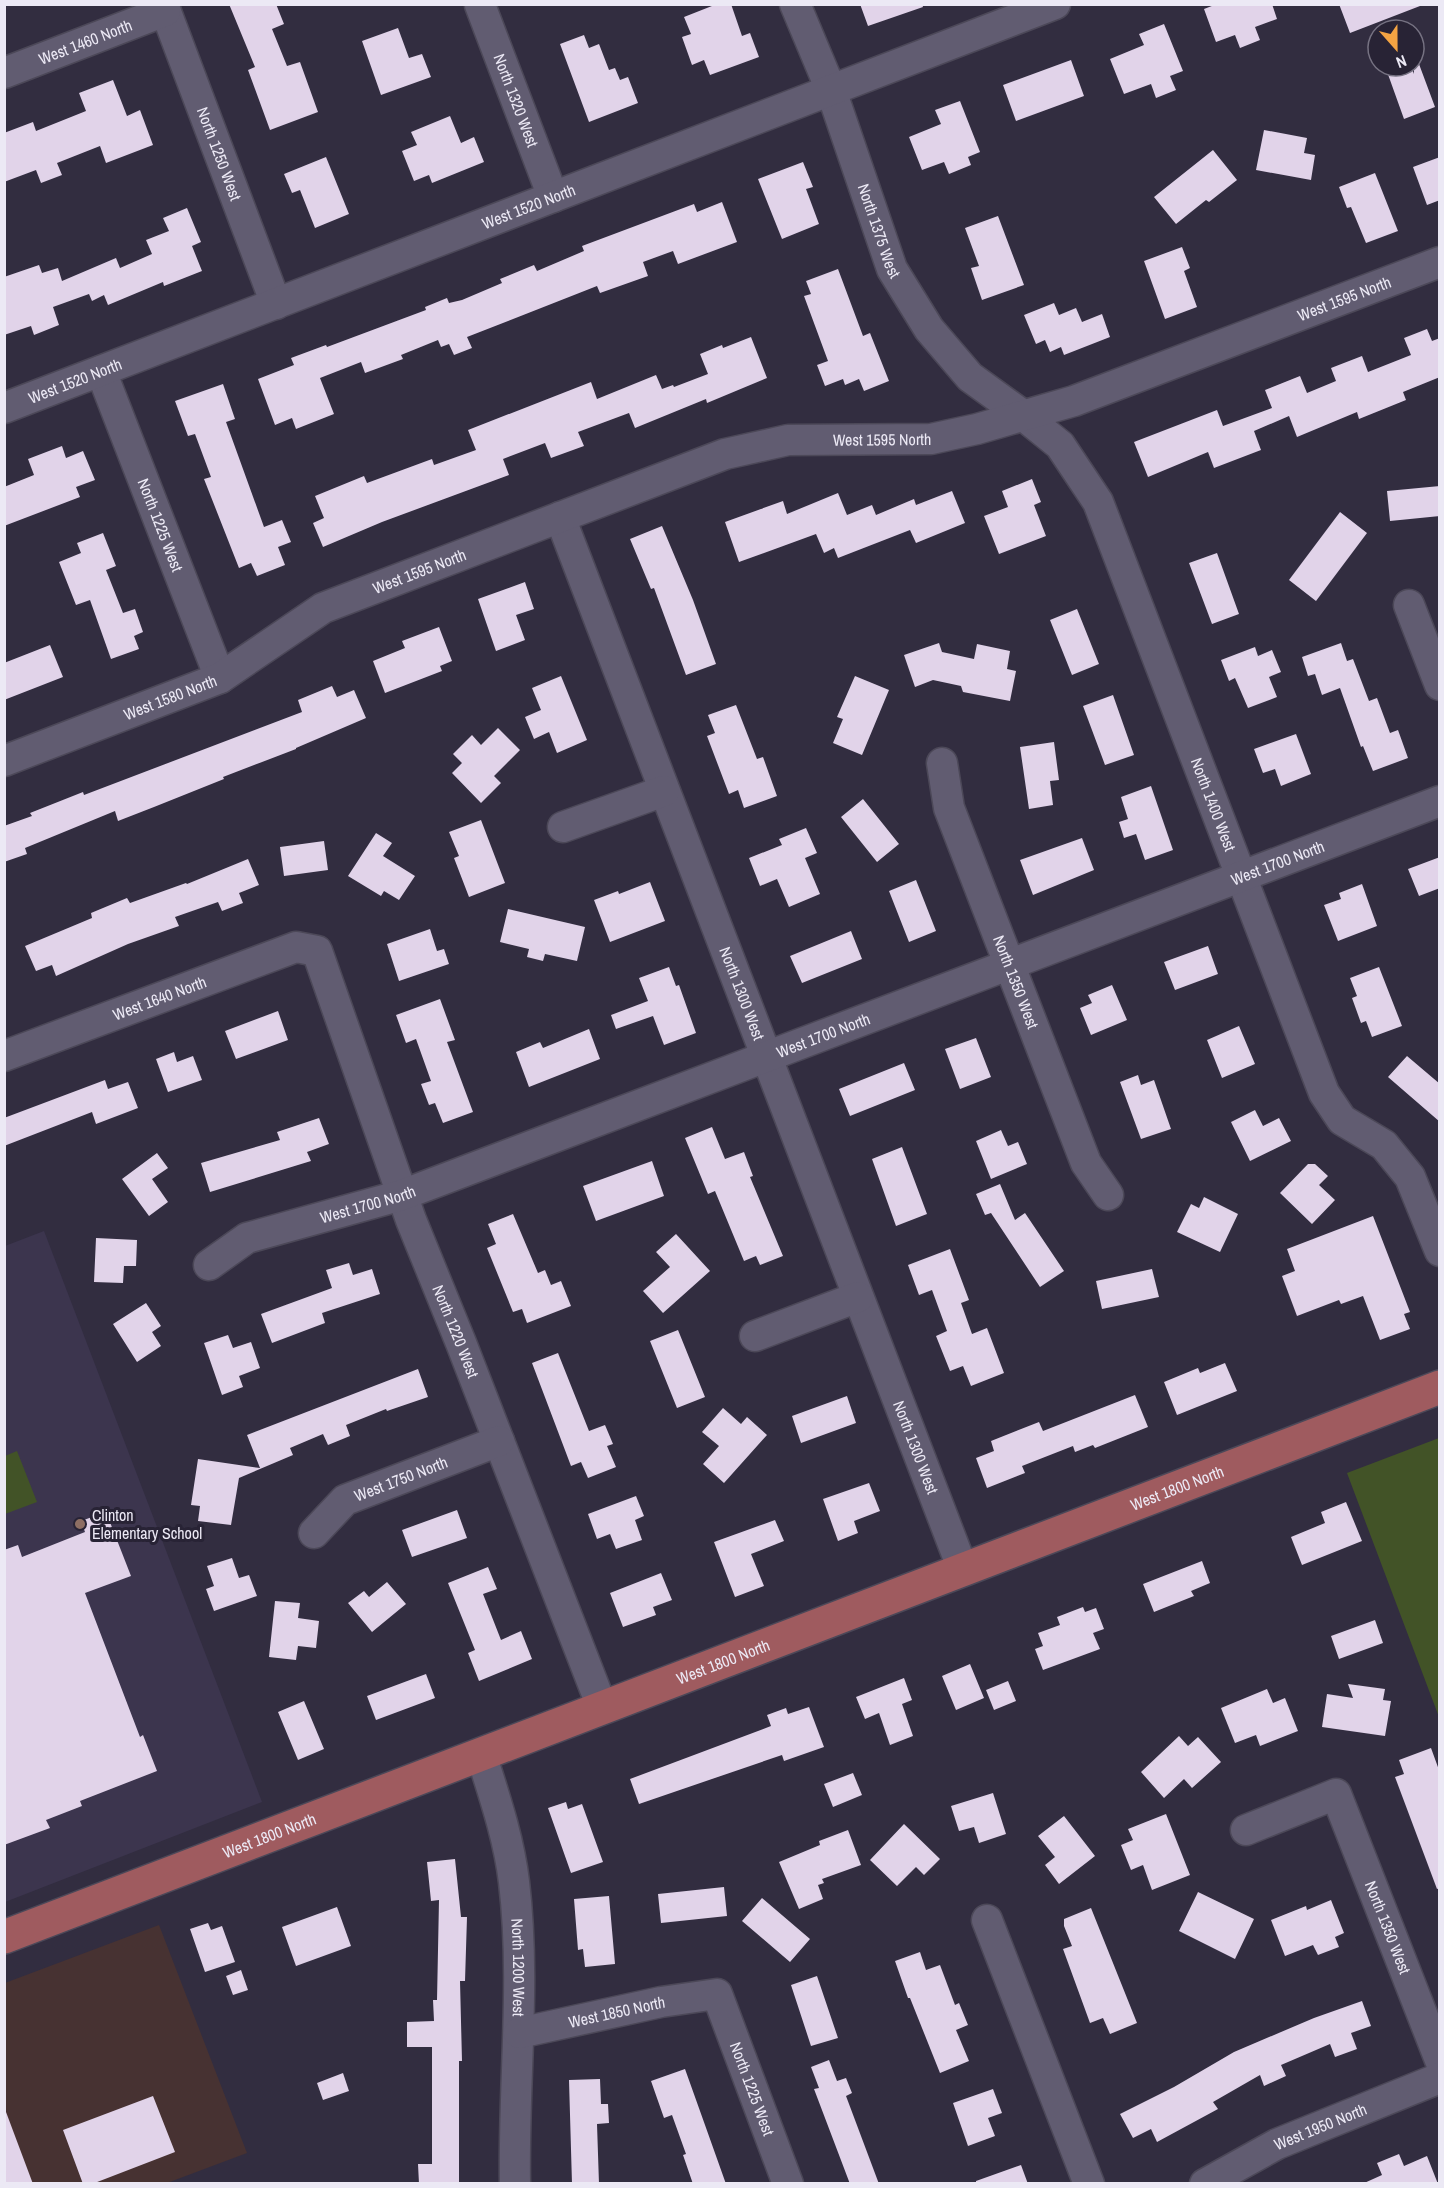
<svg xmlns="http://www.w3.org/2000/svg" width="1444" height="2188" font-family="'Archivo Narrow',sans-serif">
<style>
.commercial{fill:#473232}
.built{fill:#3c354e}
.green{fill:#425327}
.building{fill:#e1d3e9}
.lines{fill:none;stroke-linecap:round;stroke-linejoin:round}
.minor-casing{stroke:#4c4858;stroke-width:33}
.major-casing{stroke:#4c4858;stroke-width:36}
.minor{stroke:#615c71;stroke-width:30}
.major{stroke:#9f5b5f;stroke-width:33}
.education-dot{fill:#8d6e63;stroke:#282335;stroke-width:2}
.labels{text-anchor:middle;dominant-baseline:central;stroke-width:6;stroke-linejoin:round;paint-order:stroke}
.street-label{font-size:16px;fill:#ece9f5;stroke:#282335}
.poi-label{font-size:16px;fill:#ece9f5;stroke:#282335;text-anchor:start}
</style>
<rect width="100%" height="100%" fill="#322d40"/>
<path class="commercial" d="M159 1925 247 2153 167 2183 5 2184V1983Z"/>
<path class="built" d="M44 1231 262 1802 5 1902V1246Z"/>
<path class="green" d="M1439 1438V1717L1347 1473Z
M17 1451 37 1502 5 1514V1456Z"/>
<path class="building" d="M229 4H276L284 24 272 29 287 66 300 62 318 112 270 130 248 70 255 67Z
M717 4H731L742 36 750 33 759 57 710 75 704 60 692 65 682 37 691 34 684 17Z
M860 4H922L923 7 868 26Z
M1217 4H1272L1277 19 1255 27 1260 40 1240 48 1235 35 1216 42 1204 9Z
M1339 4H1419L1420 6 1350 33Z
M1164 24 1183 71 1170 76 1176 90 1156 98 1151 84 1124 94 1110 59 1144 45 1139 34Z
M398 28 409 58 422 54 431 77 381 95 362 41Z
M584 35 589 48 599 44 609 70 615 68 620 80 628 77 638 103 589 122 560 44Z
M1414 56H1416L1435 107 1404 119 1385 66H1411L1414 74Z
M1071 60 1084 96 1016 121 1003 85Z
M113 80 127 116 140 110 153 145 106 163 100 146 57 163 62 175 41 183 36 170 4 182V133L33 122 36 131 86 111 79 93Z
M960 101 980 152 968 157 971 165 949 174 944 162 922 170 909 137 941 124 935 110Z
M450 116 461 143 474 137 484 162 432 183 429 175 414 181 402 151 417 145 411 132Z
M1264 130 1307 138 1304 153 1315 155 1311 180 1256 170Z
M1213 150 1237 180 1209 202 1206 200 1176 224 1154 197Z
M326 157 349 214 315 228 300 190 292 193 284 174Z
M1440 157V200L1427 205 1413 167Z
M803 162 813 187 806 189 819 224 782 239 758 179Z
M1375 173 1398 231 1366 243 1351 207 1347 208 1339 187Z
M722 202 737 242 678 264 673 251 643 262 648 276 600 293 597 286 467 337 472 348 454 355 449 344 441 347 438 340 401 355 403 359 365 373 361 362 320 378 334 414 296 429 292 418 275 425 258 379 294 365 291 358 326 345 327 347 426 310 425 307 447 298 449 303 462 300 502 283 500 279 534 265 537 271 584 251 582 246 694 204 697 212Z
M187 208 201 242 192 246 202 271 164 286 163 282 108 305 104 295 92 301 89 294 53 307 59 325 34 335 31 326 4 335V277L39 265 42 273 58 268 62 281 116 258 120 268 152 254 146 240 169 231 163 218Z
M998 216 1024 285 982 300 971 268 979 266 965 228Z
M1182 247 1190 268 1184 271 1197 307 1165 319 1144 261Z
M838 269 863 336 870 333 889 381 864 391 859 379 845 385 843 379 825 386 817 365 828 361 804 296 811 294 806 281Z
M1054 303 1059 315 1076 308 1082 322 1102 314 1110 337 1064 355 1061 347 1050 352 1045 340 1036 344 1024 315Z
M1427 329 1432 341 1440 338V377L1403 392 1406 400 1359 419 1357 412 1297 437 1289 416 1254 431 1261 450 1214 468 1208 452 1148 477 1134 442 1217 410 1223 426 1272 408 1265 390 1300 376 1307 393 1336 381 1331 368 1362 356 1368 372 1411 355 1404 338Z
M751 337 767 378 707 403 706 399 635 428 629 413 578 432 584 446 551 458 545 443 503 459 509 475 382 522 323 547 313 523 324 518 315 496 364 476 367 483 432 459 434 465 476 450 468 430 591 382 597 399 656 375 662 389 673 385 674 387 708 374 700 354 722 345 723 348Z
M223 384 235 419 226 422 264 527 282 520 291 542 278 547 285 565 257 576 251 563 239 568 204 479 211 477 195 434 188 436 175 401Z
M62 446 66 458 83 451 95 480 76 487 80 497 4 526V487L34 475 28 459Z
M1032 479 1041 502 1034 505 1046 536 999 554 984 516 1008 507 1002 491Z
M1440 486V516L1390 521 1387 491Z
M952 491 965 523 916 543 910 530 838 558 834 548 824 553 816 534 739 562 725 522 783 501 787 514 838 493 847 515 872 505 876 515 914 499 916 505Z
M1340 512 1367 533 1316 601 1289 580Z
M662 526 693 600 716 664 686 675 654 588 651 589 630 539Z
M103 533 116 566 106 570 123 613 135 609 143 632 134 636 139 649 111 659 90 600 76 605 59 562 81 553 77 543Z
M1217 553 1239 614 1212 624 1189 563Z
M525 582 534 609 516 615 525 640 496 651 478 599Z
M1077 609 1099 664 1072 675 1050 620Z
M439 627 452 661 440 666 442 671 385 693 373 661 405 648 402 641Z
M939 643 942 652 974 659 977 644 1010 651 1007 669 1016 671 1010 701 963 692 961 686 933 680 915 687 904 655Z
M1341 643 1347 661 1353 659 1369 701 1377 698 1390 733 1398 730 1408 758 1373 771 1363 746 1361 747 1340 688 1322 695 1315 674 1308 676 1302 657Z
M50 645 63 677 4 700V663Z
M1255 647 1258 656 1272 650 1281 672 1269 677 1277 697 1248 708 1235 678 1229 681 1221 660Z
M561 676 587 740 557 753 549 732 534 739 525 717 541 710 532 688Z
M855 676 889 690 862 755 833 743 843 719 837 717Z
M332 686 337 697 354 690 366 718 296 748V749L223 777 224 779 154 807 118 821 115 811 25 848 27 854 4 862V826L32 816 30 813 83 792 84 795 302 712 298 700Z
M1113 695 1134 755 1105 765 1083 706Z
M736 705 757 759 763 757 777 796 744 808 738 790 729 794 707 736 715 733 708 715Z
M498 728 520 750 494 776 501 783 481 803 452 773 462 763 453 754 472 735 481 745Z
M1296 734 1311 774 1281 786 1275 769 1263 773 1254 749Z
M1054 742 1059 780 1050 781 1053 805 1029 809 1020 747Z
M1151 786 1173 850 1145 860 1136 834 1124 838 1119 822 1128 819 1121 797Z
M863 799 899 844 877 862 841 817Z
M481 820 505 883 469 897 454 858 459 856 449 832Z
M806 828 817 853 805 858 820 894 789 907 777 879 760 886 749 858 782 845 779 839Z
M376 833 392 843 383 856 415 876 399 900 384 891 381 896 348 876Z
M1082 838 1094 870 1033 895 1020 860Z
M324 841 328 870 284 876 280 847Z
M1440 857V888L1419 896 1408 869Z
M248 859 259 885 239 893 243 903 222 911 218 902 175 917 179 926 128 944 56 976 52 965 36 971 25 946 92 918 91 913 127 898 130 903 186 883 187 884Z
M916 880 936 931 909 942 889 891Z
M650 882 665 921 610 942 594 900 618 891 619 894Z
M1362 884 1377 926 1338 941 1324 905 1341 899 1339 893Z
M508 909 585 927 577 961 545 954 543 961 527 957 529 949 500 942Z
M430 929 437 951 444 949 449 964 399 981 387 944Z
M851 931 862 959 802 983 790 956Z
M1208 946 1218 974 1175 990 1164 962Z
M669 967 676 986 679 985 696 1033 664 1045 653 1016 616 1029 611 1015 648 1001 639 978Z
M1379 967 1402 1026 1372 1037 1366 1021 1361 1023 1352 998 1357 996 1350 978Z
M1112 985 1127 1020 1091 1035 1080 1008 1092 1003 1088 995Z
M440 999 455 1040 447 1042 473 1112 443 1123 435 1103 429 1105 421 1084 431 1081 416 1039 406 1043 396 1015Z
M278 1011 288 1040 236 1059 225 1031Z
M1239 1026 1255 1064 1222 1078 1207 1040Z
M589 1029 600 1059 529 1087 516 1052 540 1042 543 1048Z
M976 1038 991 1077 960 1089 945 1049Z
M174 1052 177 1062 193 1056 202 1080 168 1092 156 1059Z
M1407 1056 1440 1084V1122L1388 1077Z
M904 1063 915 1090 850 1116 839 1089Z
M1138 1075 1141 1085 1154 1080 1171 1129 1141 1139 1120 1082Z
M105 1080 108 1089 128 1082 138 1108 96 1124 92 1112 4 1146V1118Z
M1255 1110 1263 1126 1279 1118 1291 1141 1250 1161 1231 1122Z
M319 1118 329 1144 307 1152 311 1161 210 1192 201 1163 280 1140 277 1132Z
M712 1127 725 1159 744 1152 753 1176 750 1177 783 1256 760 1265 756 1256 744 1261 715 1191 708 1194 685 1138Z
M1001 1130 1008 1146 1018 1142 1027 1164 991 1179 976 1141Z
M902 1147 927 1214 896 1226 872 1159Z
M157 1153 168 1168 152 1179 168 1202 149 1216 122 1179Z
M652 1161 664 1196 596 1221 583 1186Z
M1308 1164H1315L1328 1176 1319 1185 1335 1200 1312 1224 1280 1193Z
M1000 1184 1015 1220 1025 1213 1064 1271 1040 1287 991 1213 985 1215 976 1194Z
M1204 1197 1238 1214 1220 1252 1177 1232 1191 1204 1199 1208Z
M513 1214 538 1273 545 1270 551 1285 561 1281 571 1306 527 1323 522 1309 513 1312 487 1248 496 1244 488 1224Z
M1373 1216 1410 1312 1404 1314 1410 1329 1380 1340 1363 1296 1341 1304 1339 1300 1297 1316 1282 1276 1295 1271 1287 1249Z
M676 1234 710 1271 663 1313 643 1291 670 1267 656 1252Z
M96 1238 137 1240 136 1266H124L123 1283 94 1282Z
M950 1249 969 1300 961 1303 972 1334 987 1328 1004 1373 971 1386 963 1366 950 1371 936 1336 947 1331 932 1290 919 1295 908 1265Z
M349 1263 353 1275 372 1269 380 1294 322 1313 325 1323 272 1343 261 1314 332 1288 326 1270Z
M1152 1269 1159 1297 1102 1309 1096 1281Z
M146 1303 161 1326 152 1332 161 1346 137 1362 113 1324Z
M678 1330 705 1397 677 1408 650 1341Z
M228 1335 233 1348 251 1342 260 1368 239 1376 243 1387 222 1395 204 1343Z
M558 1353 589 1431 605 1425 613 1444 607 1446 616 1467 588 1478 581 1462 571 1466 532 1363Z
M1225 1363 1237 1391 1177 1415 1164 1382 1198 1368 1200 1373Z
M418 1369 428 1397 387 1411 386 1409 346 1425 350 1436 328 1445 323 1434 290 1448 293 1455 239 1478 231 1525 198 1521 200 1506 191 1505 198 1459 260 1468 247 1435Z
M1135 1395 1148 1427 1095 1448 1093 1445 1075 1452 1073 1446 1022 1466 1025 1473 987 1488 976 1458 994 1451 991 1441 1039 1422 1043 1431Z
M847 1396 856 1423 801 1443 792 1416Z
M723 1408 741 1424 747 1417 767 1435 724 1483 703 1464 719 1446 702 1432Z
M869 1483 880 1511 854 1521 858 1533 838 1541 823 1499Z
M636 1496 644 1516 635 1520 642 1540 616 1549 610 1534 597 1539 588 1514Z
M1346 1502 1362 1541 1302 1565 1291 1537 1325 1523 1321 1512Z
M457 1510 467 1538 412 1557 402 1530Z
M106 1512 131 1576 85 1593 140 1737 143 1735 157 1771 80 1801 82 1806 46 1820 50 1828 4 1845V1550L18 1545 22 1557 85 1532 81 1521Z
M775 1520 784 1541 751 1554 764 1586 735 1597 714 1542Z
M232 1558 239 1578 249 1575 257 1596 214 1611 206 1589 214 1586 207 1566Z
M1202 1561 1210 1583 1191 1591 1194 1596 1154 1612 1143 1584Z
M488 1567 497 1589 483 1594 501 1640 521 1631 532 1659 479 1681 468 1653 475 1650 448 1583Z
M661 1573 672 1600 653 1607 656 1615 623 1627 610 1593Z
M387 1582 406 1604 372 1632 348 1603 364 1591 369 1597Z
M275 1601 300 1603 298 1618 319 1621 316 1648 298 1646 296 1660 269 1657Z
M1083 1607 1085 1612 1096 1608 1104 1629 1093 1633 1100 1649 1043 1670 1035 1649 1043 1646 1038 1633 1060 1625 1057 1617Z
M1375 1620 1383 1643 1339 1659 1331 1636Z
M970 1664 984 1698 956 1710 942 1676Z
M426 1674 435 1698 376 1720 367 1696Z
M904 1678 912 1700 902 1704 913 1736 890 1745 879 1713 865 1719 856 1697Z
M1008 1681 1016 1701 994 1710 986 1690Z
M1348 1684 1385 1689 1383 1700 1391 1701 1385 1736 1322 1727 1327 1694 1353 1698Z
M1267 1689 1273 1703 1285 1698 1298 1731 1260 1746 1256 1735 1235 1743 1221 1708Z
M304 1701 324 1749 298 1760 278 1712Z
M809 1707 824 1747 784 1761 782 1755 639 1804 630 1779 771 1726 767 1715 786 1708 788 1714Z
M1179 1736 1188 1746 1198 1737 1221 1762 1192 1788 1184 1779 1164 1798 1141 1772Z
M1431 1748 1439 1770 1440 1888 1437 1889 1395 1777 1404 1774 1399 1760Z
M853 1773 862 1795 833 1807 824 1784Z
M993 1793 1006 1834 979 1843 974 1827 959 1831 951 1806Z
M566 1802 568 1809 582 1804 603 1862 571 1873 548 1808Z
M1166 1814 1190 1875 1152 1890 1143 1865 1131 1870 1121 1845 1133 1840 1128 1829Z
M1064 1816 1095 1856 1059 1884 1045 1865 1055 1857 1038 1836Z
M904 1824 940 1859 924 1875 916 1867 897 1886 870 1860Z
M848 1830 861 1865 822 1879 824 1883 818 1885 823 1899 799 1909 779 1862 820 1845 819 1841Z
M455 1859 461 1917H467L465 1981H460L462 2061H459V2184H419L418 2164H432V2047H407V2022L434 2021 433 2000H437L439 1900 431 1901 427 1862Z
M724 1887 727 1916 661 1923 658 1894Z
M1198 1892 1254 1919 1235 1959 1179 1931Z
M609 1896 615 1964 585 1967 583 1949 578 1950 574 1899Z
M762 1898 810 1939 790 1962 742 1921Z
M1331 1900 1344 1933 1335 1937 1339 1947 1318 1955 1313 1945 1285 1956 1271 1920 1306 1906 1307 1910Z
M337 1907 351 1946 296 1966 282 1927Z
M1091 1908 1137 2023 1110 2034 1103 2018 1090 2023 1063 1949 1072 1946 1064 1926V1919Z
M208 1923 211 1930 222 1926 235 1962 205 1972 190 1929Z
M920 1952 926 1970 940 1965 955 2005 959 2003 968 2025 956 2030 969 2061 940 2073 910 1998H908L895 1961Z
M241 1970 248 1990 233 1995 226 1976Z
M817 1976 838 2038 811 2046 791 1985Z
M1362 2001 1371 2026 1351 2033 1357 2049 1335 2057 1330 2044 1281 2065 1286 2076 1264 2086 1260 2075 1213 2102 1218 2109 1157 2142 1151 2129 1133 2138 1120 2114 1174 2087 1234 2052 1314 2018Z
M829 2060 837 2081 846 2078 852 2093 846 2096 879 2184H850L814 2089 819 2088 811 2067Z
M685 2069 705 2125 726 2184H693L683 2155 686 2154 672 2115 664 2118 651 2081Z
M343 2073 349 2091 323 2100 317 2083Z
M600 2079 601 2104H608L609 2123 597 2124 599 2184H572L569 2080Z
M993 2089 1002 2113 988 2118 995 2136 968 2146 953 2103Z
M153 2096 175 2152 92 2184H83L63 2130Z
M6 2112 33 2184H4V2113Z
M1399 2154 1404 2166 1427 2156 1438 2184H1362L1382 2175 1377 2163Z
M1021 2165 1028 2184H976V2181Z"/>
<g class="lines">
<g class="minor-casing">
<g id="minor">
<path id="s1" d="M163 4 276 304"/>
<path id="s2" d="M795 4 831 90 892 269 929 329 970 377 1024 416 1060 445 1098 502 1324 1093 1342 1120 1384 1145 1410 1177 1440 1251"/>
<path id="s3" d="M480 5 553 197"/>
<path id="s4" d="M4 73 165 11"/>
<path id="s5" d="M101 371 220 678"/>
<path id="s6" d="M4 408 1055 4"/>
<path id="s7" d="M560 517 963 1570"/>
<path d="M1409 605 1440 685"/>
<path id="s8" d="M4 761 220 678 323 608 725 454 788 440 931 439 977 429 1074 401 1440 262"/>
<path id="s9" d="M942 763 949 808 1086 1163 1108 1195"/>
<path d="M563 827 664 791"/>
<path id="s10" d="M4 1056 296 947 317 951 411 1220 461 1343 602 1707"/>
<path id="s11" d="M209 1265 247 1238 402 1195 1440 801"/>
<path d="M755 1336 858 1297"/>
<path id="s12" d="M314 1533 345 1500 499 1441"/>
<path id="s13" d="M481 1754C494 1795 509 1839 514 1882 526 1982 513 2084 515 2184"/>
<path id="s14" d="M1246 1830 1336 1794 1440 2060"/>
<path d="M987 1920 1089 2184"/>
<path id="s15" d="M519 2033 661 2002 717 1994 788 2184"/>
<path id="s16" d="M1205 2184 1277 2144 1440 2078"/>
</g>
</g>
<g class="major-casing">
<g id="major">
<path id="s17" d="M4 1937 1440 1387"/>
</g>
</g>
<use href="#minor" class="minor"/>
<use href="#major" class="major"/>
</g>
<circle class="education-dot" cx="80" cy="1524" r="6"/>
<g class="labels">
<g class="street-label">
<text stroke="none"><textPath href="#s4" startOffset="87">West 1460 North</textPath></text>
<text stroke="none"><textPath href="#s3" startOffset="102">North 1320 West</textPath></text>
<text stroke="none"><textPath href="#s1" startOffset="160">North 1250 West</textPath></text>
<text stroke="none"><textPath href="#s6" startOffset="562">West 1520 North</textPath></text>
<text stroke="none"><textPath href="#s2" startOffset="242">North 1375 West</textPath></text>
<text stroke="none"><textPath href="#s8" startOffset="1431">West 1595 North</textPath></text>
<text stroke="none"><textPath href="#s6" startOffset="76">West 1520 North</textPath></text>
<text stroke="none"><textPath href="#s8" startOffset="945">West 1595 North</textPath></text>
<text stroke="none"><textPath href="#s5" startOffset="165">North 1225 West</textPath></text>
<text stroke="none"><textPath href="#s8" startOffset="459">West 1595 North</textPath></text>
<text stroke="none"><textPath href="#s8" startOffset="178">West 1580 North</textPath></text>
<text stroke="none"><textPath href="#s2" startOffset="921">North 1400 West</textPath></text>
<text stroke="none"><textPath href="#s11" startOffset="1144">West 1700 North</textPath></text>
<text stroke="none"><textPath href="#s9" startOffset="232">North 1350 West</textPath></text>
<text stroke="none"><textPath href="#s7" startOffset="510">North 1300 West</textPath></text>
<text stroke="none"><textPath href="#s10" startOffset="166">West 1640 North</textPath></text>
<text stroke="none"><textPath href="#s11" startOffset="658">West 1700 North</textPath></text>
<text stroke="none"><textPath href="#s11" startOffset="172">West 1700 North</textPath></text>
<text stroke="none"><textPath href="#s10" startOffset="738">North 1220 West</textPath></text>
<text stroke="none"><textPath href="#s7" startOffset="996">North 1300 West</textPath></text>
<text stroke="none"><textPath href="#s12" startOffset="105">West 1750 North</textPath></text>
<text stroke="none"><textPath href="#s17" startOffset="1256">West 1800 North</textPath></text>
<text stroke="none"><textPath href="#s17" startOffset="770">West 1800 North</textPath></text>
<text stroke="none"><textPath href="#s17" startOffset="284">West 1800 North</textPath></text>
<text stroke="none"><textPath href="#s14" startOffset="240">North 1350 West</textPath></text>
<text stroke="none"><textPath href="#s13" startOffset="218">North 1200 West</textPath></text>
<text stroke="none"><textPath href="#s15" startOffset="100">West 1850 North</textPath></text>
<text stroke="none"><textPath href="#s15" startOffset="303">North 1225 West</textPath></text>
<text stroke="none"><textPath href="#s16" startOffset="129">West 1950 North</textPath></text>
</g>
<g class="poi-label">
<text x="92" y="1515">Clinton<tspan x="92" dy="18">Elementary School</tspan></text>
</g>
</g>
<rect width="1444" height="2188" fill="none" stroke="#ece9f5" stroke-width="12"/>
<g transform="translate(1396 48) rotate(159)"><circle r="28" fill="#282335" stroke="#767282" stroke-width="1.5"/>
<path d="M0-4.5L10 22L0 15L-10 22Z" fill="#f4a443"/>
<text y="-9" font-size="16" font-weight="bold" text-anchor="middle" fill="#ece9f5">N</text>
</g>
</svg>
